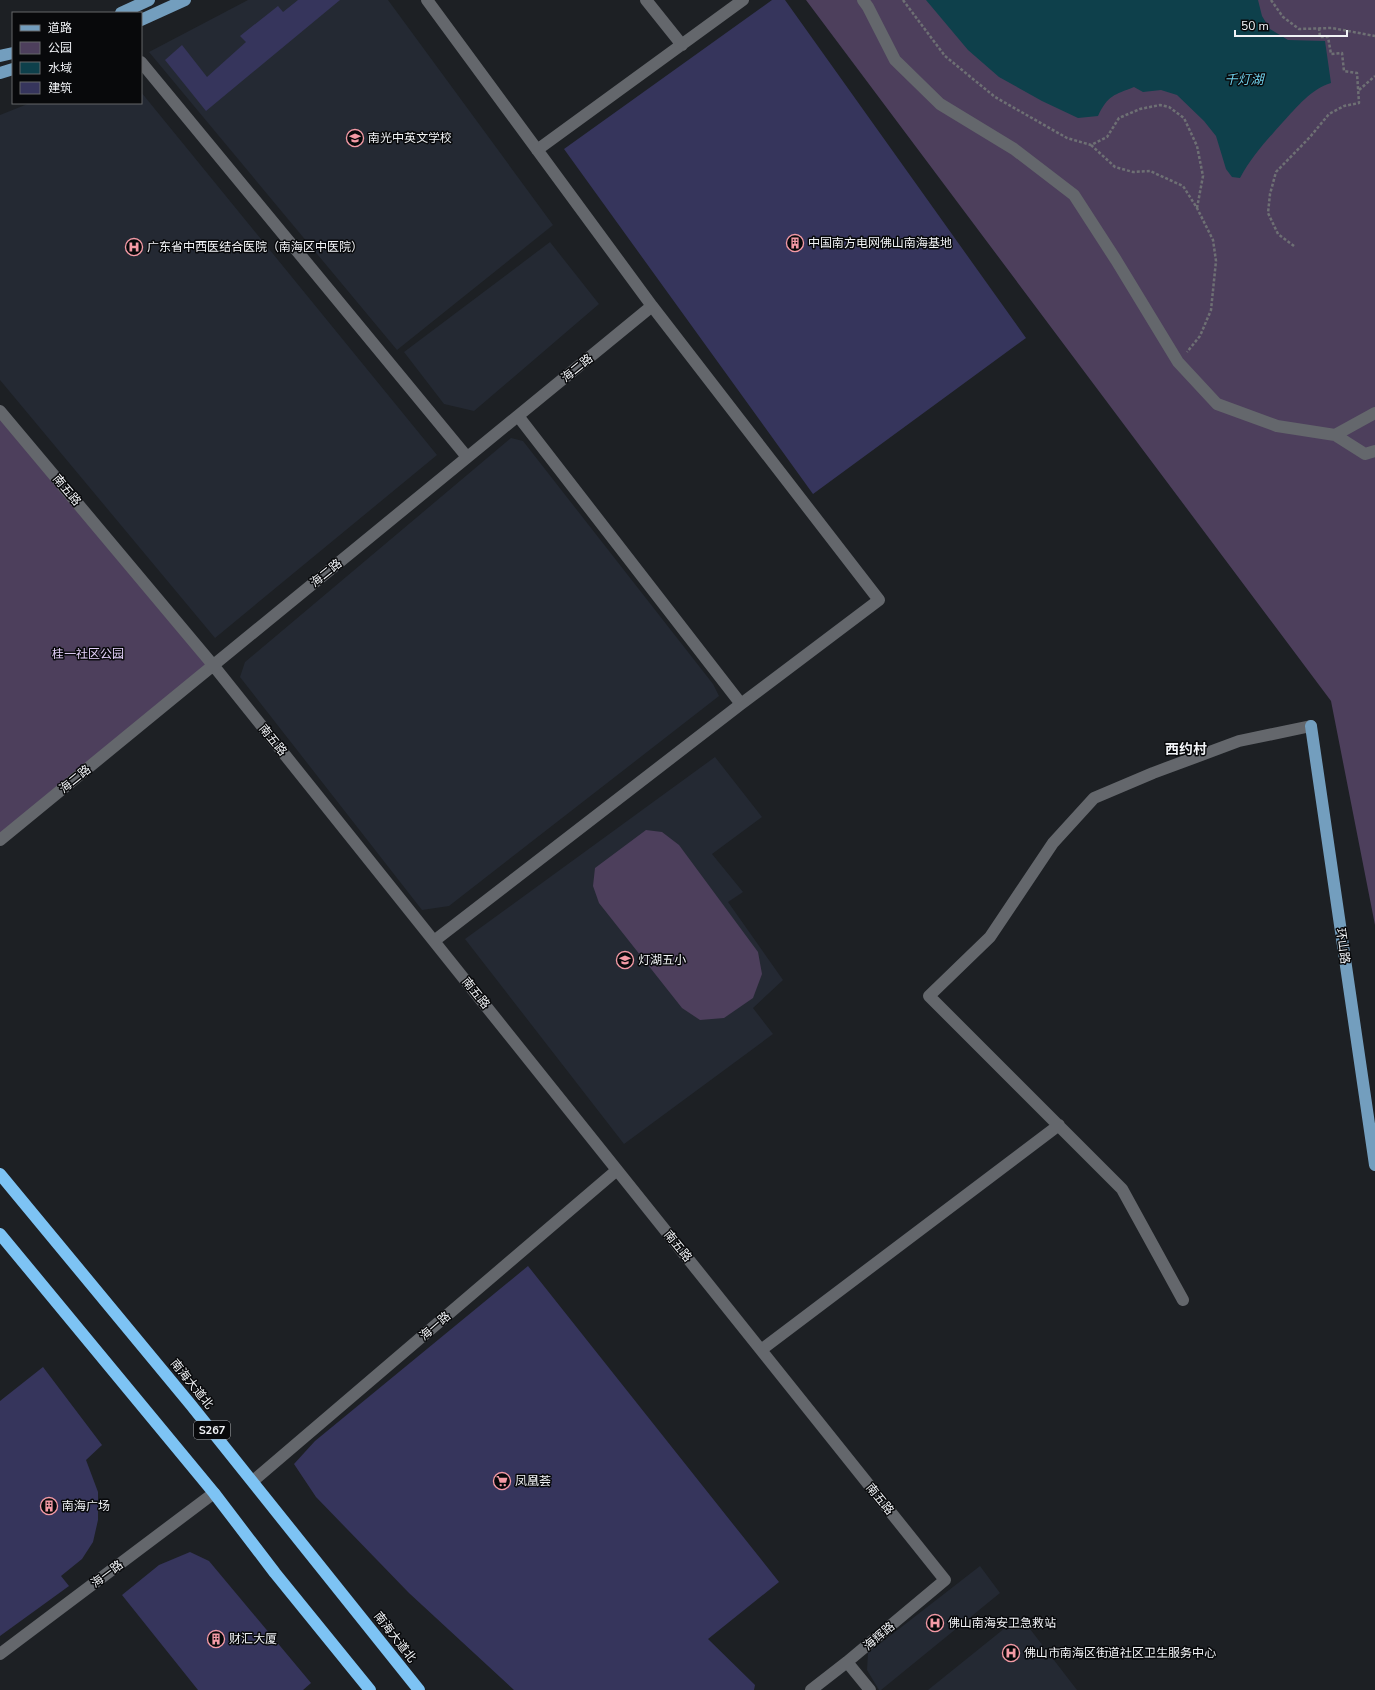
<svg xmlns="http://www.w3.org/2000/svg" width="1375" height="1690" font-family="'Nunito Sans','Noto Sans SC',sans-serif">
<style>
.built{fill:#242933}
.green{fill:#4d3f5c}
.water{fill:#0e404b}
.building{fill:#36355c}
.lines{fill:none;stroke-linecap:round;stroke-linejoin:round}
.path{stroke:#6e7074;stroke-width:2.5;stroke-dasharray:3 2;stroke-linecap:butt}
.minor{stroke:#64676c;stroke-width:12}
.major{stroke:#739ebe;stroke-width:12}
.highway{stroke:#7dc3f4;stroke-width:12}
.labels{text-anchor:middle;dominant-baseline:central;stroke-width:3;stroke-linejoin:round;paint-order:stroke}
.shield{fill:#08090b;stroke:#abadb0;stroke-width:1}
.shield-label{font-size:11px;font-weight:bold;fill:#f1f3f6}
.poi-label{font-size:12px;fill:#f1f3f6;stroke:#08090b;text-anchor:start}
.street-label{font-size:12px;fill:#f1f3f6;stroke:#08090b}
.park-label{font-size:12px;fill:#e4d1fa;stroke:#08090b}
.water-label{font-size:13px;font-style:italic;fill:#6fcfe9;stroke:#08090b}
.quarter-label{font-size:14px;font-weight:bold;fill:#f1f3f6;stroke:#08090b}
</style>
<rect width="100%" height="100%" fill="#1d2024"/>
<path class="built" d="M248 0H388L553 225 397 350 149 52Z
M141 92 437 455 215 638 0 380V115L30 103H141Z
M550 242 599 304 474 411 444 404 404 352Z
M511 438 523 441 713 684 719 696 449 906 422 910 240 677 245 662Z
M715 757 762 817 712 854 743 892 728 902 783 980 753 1008 773 1034 624 1144 465 939Z
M980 1566 1000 1593 881 1690H879L867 1670 868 1653Z
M1020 1616 1077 1690H928Z"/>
<path class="green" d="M806 0H1375V925L1331 701Z
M0 411 213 665 0 840Z
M646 830 662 832 679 845 758 952 762 974 753 998 724 1018 700 1020 682 1008 599 903 593 886 595 868Z"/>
<path class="water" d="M926 0H1258L1262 16 1270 29 1288 40 1325 41 1331 83C1311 89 1297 107 1283 122 1267 140 1252 156 1240 178L1232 177 1226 169 1216 136 1204 121 1177 95 1161 90 1143 92 1134 87C1114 95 1108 95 1098 116L1078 118 1042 101 999 77 968 50Z"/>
<path class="building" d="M298 0H340L206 111 165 60 182 45 207 77 246 42 240 36 278 6 283 12Z
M772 0H785L1026 338 813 494 564 149Z
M528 1266 779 1582 708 1639 755 1685 754 1690H514L409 1593 316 1497 294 1464 315 1441Z
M43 1367 102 1445 86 1460 98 1492V1520L93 1542 82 1559 61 1576 69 1586 0 1636V1401Z
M190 1552 209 1561 311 1683 303 1690H198L122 1595 159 1565Z"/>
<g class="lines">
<path class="path" d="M903 0 945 56 995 97 1067 138 1091 145 1107 137 1119 118 1140 109 1160 105 1169 107 1184 118 1197 146 1203 176 1197 208
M1271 0 1283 17 1299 29 1332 28 1375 36
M1359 90 1375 76
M1091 145 1115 167 1133 172 1150 171 1183 186 1197 208 1213 240 1216 261 1211 310 1200 336 1187 352
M1294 246 1278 234 1268 213 1270 194 1276 172 1310 137 1329 114 1344 106 1359 103 1357 73 1344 71 1342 53 1331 54 1328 37H1320L1319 28"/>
<path class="minor" d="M427 0 652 306 879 600 741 704 434 941
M646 0 682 45
M863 0 868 7 895 60 940 104 1014 149 1074 195 1116 260 1178 362 1217 404 1277 426 1335 435 1375 413
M141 62 467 457
M537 150 743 0
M0 411 213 665 945 1580 847 1662 811 1690
M518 416 741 704
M1335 435 1365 454 1375 451
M0 840 652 306
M1183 1300 1122 1189 929 996 990 937 1053 843 1094 798 1153 773 1239 741 1311 726
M761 1350 1059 1125
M253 1481 617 1170
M0 1654 214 1493
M847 1662 870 1690"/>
<path class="major" d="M121 13 149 0
M141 20 185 0
M0 56 13 53
M0 73 13 69
M1311 726 1375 1165"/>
<path class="highway" d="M0 1174 191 1405 419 1690
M0 1234 214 1493 275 1573 370 1690"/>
</g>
<defs>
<g id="school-ring" transform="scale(0.9)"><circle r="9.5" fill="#08090b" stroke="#f49aa5" stroke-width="1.5"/><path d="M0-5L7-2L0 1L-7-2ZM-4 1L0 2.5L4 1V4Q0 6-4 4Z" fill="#f49aa5"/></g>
<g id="building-ring" transform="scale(0.9)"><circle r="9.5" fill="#08090b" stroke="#f49aa5" stroke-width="1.5"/><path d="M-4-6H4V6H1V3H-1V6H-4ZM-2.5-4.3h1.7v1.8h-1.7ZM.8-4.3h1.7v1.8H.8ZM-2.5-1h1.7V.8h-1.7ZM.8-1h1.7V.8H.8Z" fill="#f49aa5"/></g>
<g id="hospital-ring" transform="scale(0.9)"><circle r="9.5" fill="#08090b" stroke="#f49aa5" stroke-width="1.5"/><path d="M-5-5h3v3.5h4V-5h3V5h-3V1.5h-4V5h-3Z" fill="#f49aa5"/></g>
<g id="supermarket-ring" transform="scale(0.9)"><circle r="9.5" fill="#08090b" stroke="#f49aa5" stroke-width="1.5"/><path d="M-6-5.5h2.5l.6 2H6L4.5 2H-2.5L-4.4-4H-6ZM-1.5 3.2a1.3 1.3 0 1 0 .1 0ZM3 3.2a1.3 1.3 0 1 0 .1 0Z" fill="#f49aa5"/></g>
</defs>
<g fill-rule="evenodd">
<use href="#school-ring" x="355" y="138"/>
<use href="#building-ring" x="795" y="243"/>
<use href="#hospital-ring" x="134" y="247"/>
<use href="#school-ring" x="625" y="960"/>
<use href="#supermarket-ring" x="502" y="1481"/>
<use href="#building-ring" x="49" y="1506"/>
<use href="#hospital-ring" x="935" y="1623"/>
<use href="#building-ring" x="216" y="1639"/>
<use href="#hospital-ring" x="1011" y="1653"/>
</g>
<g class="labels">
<rect class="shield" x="194" y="1421" width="36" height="18" rx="3"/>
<g class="shield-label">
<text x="212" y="1430">S267</text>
</g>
<g class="poi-label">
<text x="368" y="138">南光中英文学校</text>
<text x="808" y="243">中国南方电网佛山南海基地</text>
<text x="147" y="247">广东省中西医结合医院（南海区中医院）</text>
<text x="638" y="960">灯湖五小</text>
<text x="515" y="1481">凤凰荟</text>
<text x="62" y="1506">南海广场</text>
<text x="948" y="1623">佛山南海安卫急救站</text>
<text x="229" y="1639">财汇大厦</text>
<text x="1024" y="1653">佛山市南海区街道社区卫生服务中心</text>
</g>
<g class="street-label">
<text transform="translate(577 368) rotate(-39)">海二路</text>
<text transform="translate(67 490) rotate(50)">南五路</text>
<text transform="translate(326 573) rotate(-39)">海二路</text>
<text transform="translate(273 740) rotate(51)">南五路</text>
<text transform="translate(75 779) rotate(-39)">海二路</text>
<text transform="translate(1343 946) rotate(82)">环山路</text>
<text transform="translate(476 993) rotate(51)">南五路</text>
<text transform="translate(678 1246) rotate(51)">南五路</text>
<text transform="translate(435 1326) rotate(-41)">海一路</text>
<text transform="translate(192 1384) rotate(51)">南海大道北</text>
<text transform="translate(880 1499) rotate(51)">南五路</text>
<text transform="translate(107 1574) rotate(-37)">海一路</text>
<text transform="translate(879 1636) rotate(-40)">海辉路</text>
<text transform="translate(395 1637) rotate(52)">南海大道北</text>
</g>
<g class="park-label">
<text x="88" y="654">桂一社区公园</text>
</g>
<g class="water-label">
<text x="1244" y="80">千灯湖</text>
</g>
<g class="quarter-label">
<text x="1186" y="749">西约村</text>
</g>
</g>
<rect x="12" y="12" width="130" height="92" fill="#08090b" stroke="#656769"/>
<rect x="20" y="25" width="20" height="6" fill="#739ebe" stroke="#656769"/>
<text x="48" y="32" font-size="12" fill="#f1f3f6">道路</text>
<rect x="20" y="42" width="20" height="12" fill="#4d3f5c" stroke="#656769"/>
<text x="48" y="52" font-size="12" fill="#f1f3f6">公园</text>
<rect x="20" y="62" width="20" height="12" fill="#0e404b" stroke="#656769"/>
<text x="48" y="72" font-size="12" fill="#f1f3f6">水域</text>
<rect x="20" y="82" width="20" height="12" fill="#36355c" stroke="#656769"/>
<text x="48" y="92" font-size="12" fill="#f1f3f6">建筑</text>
<path d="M1235 30v6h112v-6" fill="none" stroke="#f1f3f6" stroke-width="2"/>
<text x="1241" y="30" font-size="12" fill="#f1f3f6" stroke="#08090b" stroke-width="3" paint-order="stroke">50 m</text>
</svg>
